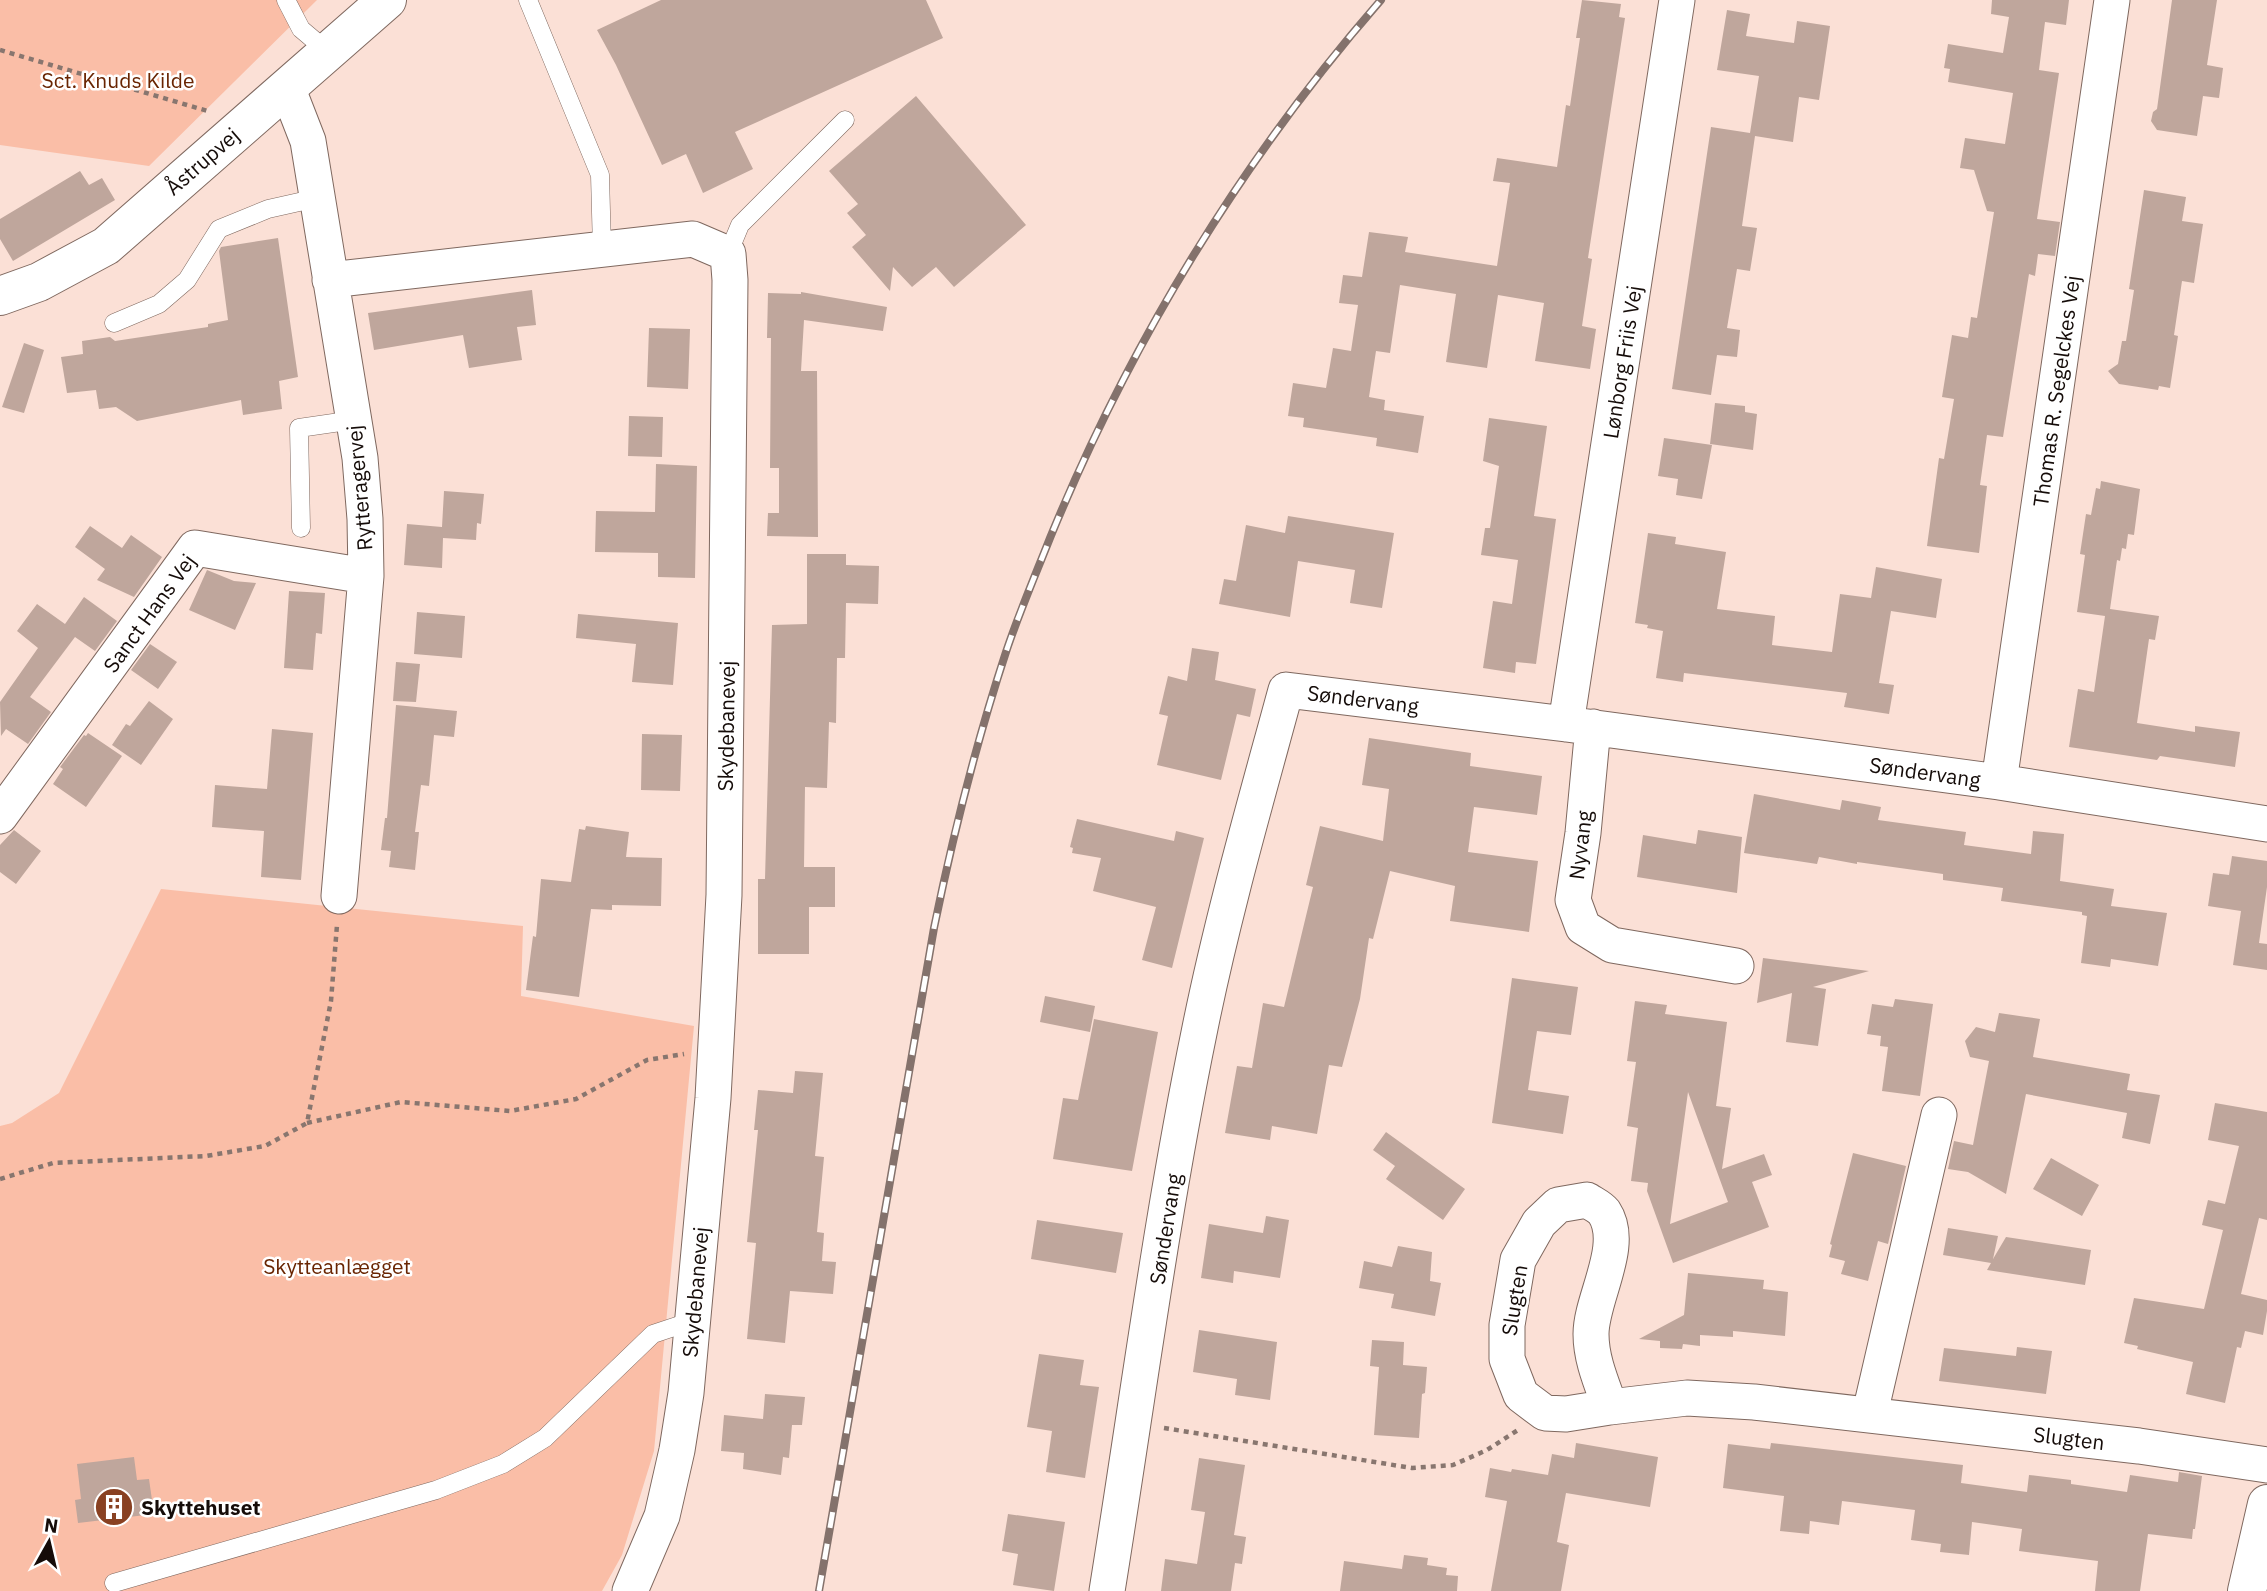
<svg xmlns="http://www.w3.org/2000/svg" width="2267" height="1591" font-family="'IBM Plex Sans',sans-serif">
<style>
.green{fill:#fabea7}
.building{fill:#bfa69c;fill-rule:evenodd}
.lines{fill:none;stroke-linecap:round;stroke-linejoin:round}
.service-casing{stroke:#7f685f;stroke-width:19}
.minor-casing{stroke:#7f685f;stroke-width:37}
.tertiary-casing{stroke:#7f685f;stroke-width:40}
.path{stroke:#88766f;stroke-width:4.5;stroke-dasharray:5 5;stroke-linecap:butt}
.service{stroke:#fff;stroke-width:18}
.minor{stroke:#fff;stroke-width:35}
.tertiary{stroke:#fff;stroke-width:38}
.rail-casing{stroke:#84726c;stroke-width:8}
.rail{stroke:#fff;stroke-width:5;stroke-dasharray:16;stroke-linecap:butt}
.labels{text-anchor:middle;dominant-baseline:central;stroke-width:5;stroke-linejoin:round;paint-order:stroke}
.park-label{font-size:21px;fill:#692502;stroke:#fff}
.street-label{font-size:21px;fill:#150c09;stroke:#fff}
.poi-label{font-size:21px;font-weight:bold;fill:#150c09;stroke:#fff;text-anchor:start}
</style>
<rect width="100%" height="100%" fill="#fbe0d6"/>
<path class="green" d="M0 0H317L149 166 0 145Z
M161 889 523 926 521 996 694 1026 654 1451 622 1555 602 1591H0V1126L12 1123 59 1093Z"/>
<path class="building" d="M661 0H926L943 38 735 132 753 169 703 193 686 154 662 165 616 65 597 30Z
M1582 0 1621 4 1619 17 1625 18 1588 258 1592 259 1582 326 1596 329 1590 369 1535 361 1544 303 1498 295 1487 368 1446 362 1456 294 1400 285 1390 353 1376 351 1369 397 1385 400 1384 410 1424 416 1418 453 1376 446 1377 438 1303 427 1304 418 1288 416 1293 383 1326 388 1333 348 1351 351 1358 305 1339 303 1343 275 1362 277 1369 232 1408 237 1405 252 1497 266 1510 183 1493 181 1497 158 1557 167 1566 105 1570 106 1580 38H1576Z
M1992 0H2069L2066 25 2045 22 2039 70 2059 73 2037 219 2060 222 2055 256 2038 254 2035 276 2029 274 2003 437 1987 435 1980 485 1987 486 1979 553 1927 546 1939 458 1944 459 1954 399 1942 397 1952 335 1968 338 1971 317 1977 318 1994 212 1987 211 1974 170 1960 168 1965 138 2005 144 2013 93 1948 82 1950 69 1944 68 1948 44 2003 53 2009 17 1991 14Z
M2172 0H2217L2207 65 2223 68 2219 98 2203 96 2197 136 2157 130 2151 121 2153 112 2157 109Z
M1727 10 1750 14 1746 36 1794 43 1797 21 1830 26 1819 100 1799 97 1793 142 1755 136 1742 226 1757 228 1750 271 1737 269 1727 328 1740 330 1737 357 1717 355 1711 395 1672 389 1711 127 1750 133 1759 76 1717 70Z
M916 96 1026 225 954 287 936 267 912 287 893 267 890 291 852 247 866 235 847 213 858 204 829 171Z
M80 171 89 185 102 178 115 200 13 261 0 239V219Z
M2144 190 2186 197 2182 221 2203 224 2194 283 2182 281 2174 335 2178 336 2170 388 2159 386 2158 390 2119 384 2108 371 2118 364 2122 341H2126L2134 290 2129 289Z
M278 238 298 377 279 381 282 409 243 415 241 400 137 421 116 407 99 409 96 390 67 393 61 357 83 354 82 341 110 337 115 341 208 327V324L228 320 219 251 221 247Z
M532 290 536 325 517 327 522 360 469 368 463 335 374 350 368 313Z
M801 292 887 307 883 331 804 320 801 371H817L818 537 767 536 768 513H779V468H770L771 338H767L768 293 801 294Z
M649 328 690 329 688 389 647 387Z
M24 343 44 350 24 413 2 407Z
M1715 403 1745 406V412L1757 414 1753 450 1710 444Z
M629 416 663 417 662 457 628 456Z
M1489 418 1547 426 1534 516 1556 519 1536 664 1516 662 1515 673 1483 668 1493 601 1512 604 1518 560 1481 555 1485 528H1490L1499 466 1483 461Z
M1664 438 1712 445 1702 499 1676 495 1678 479 1658 476Z
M656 464 697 466 695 578 658 577V553L595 552 596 511 655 512Z
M2101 481 2140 489 2134 535 2128 534 2126 549 2122 548 2120 561 2117 560 2110 609 2159 616 2155 640 2149 639 2137 723 2195 732V726L2240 732 2235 767 2160 756 2157 760 2069 747 2078 689 2094 692 2105 616 2077 612 2085 555 2080 554 2086 514 2091 515 2096 488 2100 489Z
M444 491 484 494 481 524 477 523 476 540 443 538 442 568 404 565 407 524 442 527Z
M1288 516 1394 533 1382 608 1350 603 1355 570 1298 561 1290 617 1219 604 1224 579 1236 581 1246 525 1285 533Z
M90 526 122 548 131 535 162 557 134 597 97 580 105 569 75 547Z
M1648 533 1676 537 1675 544 1726 552 1717 609 1775 616 1772 645 1832 652 1840 594 1871 598 1876 567 1942 579 1936 618 1891 611 1879 683 1894 685 1889 714 1844 707 1847 693 1684 673 1683 682 1656 678 1663 631 1647 628 1648 625 1635 623Z
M807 554H846V565L879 566 878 604 846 603 845 658H837L836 723 829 722 827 788 805 787 804 867H835V907H809V954H758V879H765L772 625 807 624Z
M207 570 234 581 256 583 235 630 189 610Z
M289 591 325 593 322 634 316 633 313 670 284 668Z
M84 597 117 621 95 651 75 637 30 697 51 712 28 744 6 729 1 736 0 702 38 648 17 631 37 604 65 624Z
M417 612 465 616 462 658 414 654Z
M578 614 678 623 673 685 632 682 636 644 576 638Z
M150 644 177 662 158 689 131 670Z
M1192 648 1219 652 1215 680 1256 689 1250 717 1237 714 1221 780 1157 765 1168 716 1159 714 1168 676 1187 681Z
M396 662 420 664 416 702 393 701Z
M149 701 173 719 141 765 112 745 126 724 130 726Z
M396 705 457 711 454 737 434 735 429 786 421 785 415 832H419L415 870 389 867 391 851 381 850 385 818H387Z
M272 729 313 733 301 880 261 877 264 831 212 827 215 785 267 789Z
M88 733 122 756 86 807 53 784 63 769 60 767 84 735 86 736Z
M642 734 682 735 680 791 641 790Z
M1369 738 1471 753 1470 766 1542 776 1537 815 1474 807 1468 852 1538 861 1529 932 1450 921 1455 886 1390 871 1373 939 1369 938 1360 999 1342 1067 1329 1065 1317 1134 1272 1126 1270 1140 1225 1133 1237 1066 1252 1068 1263 1003 1284 1007 1313 887 1306 885 1320 826 1383 841 1389 789 1362 785Z
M1754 794 1840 810 1842 800 1881 807 1878 820 1966 832 1964 845 2031 854 2033 831 2064 834 2060 881 2114 889 2111 906 2167 913 2158 966 2111 959 2110 967 2081 963 2087 916 2082 915V912L2001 901 2003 888 1943 880V874L1857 862V864L1819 857 1817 864 1744 853Z
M1077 819 1174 841 1176 831 1204 838 1172 968 1142 960 1156 907 1093 891 1101 858 1072 853 1073 848 1070 847Z
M586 826 629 832 626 857 662 858 661 906 612 905V910L591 909 579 997 526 990 533 936 536 937 541 879 571 882 579 829 585 830Z
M14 830 41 851 16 884 0 872V845Z
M1698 830 1742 837 1737 893 1637 877 1643 835 1696 844Z
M2232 856 2267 861V887L2259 943 2267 944V970L2233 965 2241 911 2208 906 2213 873 2229 875Z
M1763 958 1778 960 1869 971 1813 987 1826 989 1818 1046 1786 1042 1792 993 1757 1003Z
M1512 978 1578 987 1571 1035 1537 1031 1528 1090 1569 1096 1563 1134 1492 1123Z
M1045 996 1095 1006 1090 1032 1040 1022Z
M1895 999 1933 1004 1920 1096 1882 1091 1888 1047 1880 1046 1881 1036 1867 1034 1872 1004 1893 1007Z
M1635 1001 1667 1005 1665 1014 1727 1022 1716 1106 1731 1108 1722 1169 1764 1154 1772 1175 1752 1182 1769 1227 1673 1263 1647 1191 1648 1183 1631 1181 1638 1128 1627 1126 1636 1062 1627 1061ZM1688 1092 1728 1202 1670 1224Z
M1999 1013 2040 1019 2033 1057 2130 1074 2127 1090 2160 1095 2150 1144 2122 1138 2127 1113 2026 1094 2006 1194 1968 1172 1948 1169 1954 1141 1973 1145 1989 1061 1970 1057 1965 1041 1976 1027 1995 1032Z
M1094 1019 1158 1032 1132 1171 1053 1159 1063 1098 1078 1100Z
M795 1071 823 1073 815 1156 824 1157 817 1232 824 1233 822 1261 836 1262 833 1294 790 1291 785 1343 747 1339 756 1243 747 1242 758 1130H754L758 1090 793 1093Z
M2215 1103 2267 1112V1220L2259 1218 2241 1294 2267 1300V1311L2263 1335 2245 1331 2241 1348 2237 1347 2225 1403 2186 1394 2193 1362 2137 1349 2138 1346 2124 1343 2134 1298 2204 1309 2223 1230 2202 1225 2208 1200 2225 1204 2239 1146 2208 1140Z
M1386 1132 1465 1189 1443 1220 1386 1179 1395 1166 1373 1150Z
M1853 1153 1906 1166 1888 1244 1878 1241 1868 1281 1841 1274 1845 1261 1829 1257 1832 1245 1830 1244Z
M2051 1158 2099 1185 2082 1216 2033 1189Z
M1266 1216 1289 1220 1280 1278 1234 1271 1233 1283 1201 1278 1209 1224 1263 1233Z
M1037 1220 1123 1233 1116 1273 1031 1259Z
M1948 1228 1998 1236 1993 1259 2006 1237 2091 1250 2085 1285 1987 1270 1991 1263 1943 1255Z
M1398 1246 1432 1252 1430 1281 1441 1283 1435 1316 1391 1308 1394 1294 1359 1288 1364 1261 1392 1267Z
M1688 1273 1764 1280 1763 1289 1788 1292 1785 1336 1733 1331V1337L1700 1335V1346L1683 1344 1682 1349 1660 1348V1341L1639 1339 1684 1315Z
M1199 1330 1277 1342 1270 1400 1235 1395 1237 1379 1193 1372Z
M1372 1340 1404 1342 1403 1365 1427 1367 1425 1393 1422 1394 1419 1438 1374 1435 1379 1367 1370 1366Z
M2017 1347 2052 1351 2046 1394 1939 1381 1944 1348 2016 1356Z
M1039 1354 1084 1360 1080 1385 1099 1387 1085 1478 1046 1472 1052 1431 1027 1427Z
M765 1394 805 1397 802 1425H792L789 1458 783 1457 781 1475 743 1469 744 1453 721 1451 724 1415 763 1419Z
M1576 1443 1658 1457 1650 1507 1566 1493 1557 1542 1569 1545 1561 1591H1491L1507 1501 1485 1497 1490 1468 1511 1472 1512 1469 1548 1475 1552 1454 1574 1458Z
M1771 1443 1963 1465 1961 1483 2027 1492 2029 1475 2071 1480V1484L2127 1492 2130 1475 2178 1482 2179 1472 2202 1476 2195 1529H2193L2192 1539 2148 1534 2140 1591H2095L2098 1561 2019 1551 2022 1529 1972 1522 1969 1555 1940 1552 1941 1544 1911 1540 1915 1510 1842 1501 1839 1525 1810 1521 1809 1534 1780 1531 1784 1496 1723 1488 1728 1444 1770 1449Z
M134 1457 137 1480 149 1479 154 1514 78 1523 75 1500 81 1499 77 1464Z
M1199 1458 1245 1465 1234 1535 1246 1537 1242 1564 1235 1563 1231 1591H1161L1165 1559 1197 1564 1205 1512 1191 1510Z
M1008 1514 1065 1522 1054 1591 1013 1585 1018 1554 1002 1551Z
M1404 1555 1428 1558 1427 1565 1447 1568 1446 1575 1458 1576 1457 1591H1340L1344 1561 1402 1569Z"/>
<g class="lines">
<g class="service-casing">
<path id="service" d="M286 0 301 29 327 51
M528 0 600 175 602 249
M728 254 740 225 845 120
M114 323 159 304 187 280 219 229 268 209 317 198
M301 528 299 428 354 420
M114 1583 436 1490 503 1464 545 1438 653 1334 692 1321"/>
</g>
<g class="minor-casing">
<path id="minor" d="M287 87 308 141 360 458 365 519 366 576 339 896
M330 280 693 239 728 254 730 280 724 895 713 1098 686 1393 677 1450 662 1516 630 1591
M1566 724 1677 0
M1593 727 1583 833 1573 900 1583 927 1612 945 1736 966
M1999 782 2112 0
M0 816 195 548 366 576
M1610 1407C1601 1382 1591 1359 1591 1334 1591 1298 1626 1245 1604 1212 1600 1207 1593 1204 1587 1200L1558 1205 1539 1223 1518 1260 1507 1325V1359L1521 1395 1545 1413 1566 1414 1610 1407 1687 1398 1754 1402 2139 1446 2267 1465
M1870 1413 1939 1115
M1107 1591C1137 1405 1161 1218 1199 1033 1222 918 1255 804 1286 690L1566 724 1999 782 2267 824"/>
</g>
<g class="tertiary-casing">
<path id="tertiary" d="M0 296 39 282 106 246 387 0
M2247 1591 2267 1504"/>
</g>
<path class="path" d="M0 50 211 112
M307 1123 401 1102 510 1111 576 1099 647 1060 684 1054
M0 1179 53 1163 206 1156 265 1146 307 1123 331 1001 337 925
M1164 1428 1412 1468 1453 1465 1487 1450 1518 1430"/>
<use href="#service" class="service"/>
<use href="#minor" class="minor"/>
<use href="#tertiary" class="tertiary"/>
<g class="rail-casing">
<path id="rail" d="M819 1591 934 928C953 835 976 743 1006 652 1019 613 1035 576 1050 538 1130 343 1242 159 1381 0"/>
</g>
<use href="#rail" class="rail"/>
</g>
<defs>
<g id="building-disc" transform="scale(2.0125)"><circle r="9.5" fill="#894122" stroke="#fff"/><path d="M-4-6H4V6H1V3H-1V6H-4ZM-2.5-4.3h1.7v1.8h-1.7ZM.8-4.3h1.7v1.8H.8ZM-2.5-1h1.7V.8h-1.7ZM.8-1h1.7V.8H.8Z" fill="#fff"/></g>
</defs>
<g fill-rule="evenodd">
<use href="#building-disc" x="114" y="1507"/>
</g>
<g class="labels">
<g class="park-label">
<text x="118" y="80">Sct. Knuds Kilde</text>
<text x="337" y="1266">Skytteanlægget</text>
</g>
<g class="street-label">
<text transform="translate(202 161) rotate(-41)">Åstrupvej</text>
<text transform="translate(1622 362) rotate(-81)">Lønborg Friis Vej</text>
<text transform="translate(2056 391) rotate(-82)">Thomas R. Segelckes Vej</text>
<text transform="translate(359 488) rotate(-95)">Rytteragervej</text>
<text transform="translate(149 613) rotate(-54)">Sanct Hans Vej</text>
<text transform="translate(1363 699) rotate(7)">Søndervang</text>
<text transform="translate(726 726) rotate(-89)">Skydebanevej</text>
<text transform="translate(1925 772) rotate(8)">Søndervang</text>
<text transform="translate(1580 845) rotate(-83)">Nyvang</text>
<text transform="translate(1165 1229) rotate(-81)">Søndervang</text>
<text transform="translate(695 1292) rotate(-85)">Skydebanevej</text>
<text transform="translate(1514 1300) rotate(-81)">Slugten</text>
<text transform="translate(2069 1438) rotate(7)">Slugten</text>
</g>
<g class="poi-label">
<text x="141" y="1507">Skyttehuset</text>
</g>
</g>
<g transform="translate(49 1542) rotate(8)" stroke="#ffffff" stroke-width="5" paint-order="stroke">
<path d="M0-5L12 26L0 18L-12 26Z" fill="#150c09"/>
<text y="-10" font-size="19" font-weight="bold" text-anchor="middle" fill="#150c09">N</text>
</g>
</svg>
